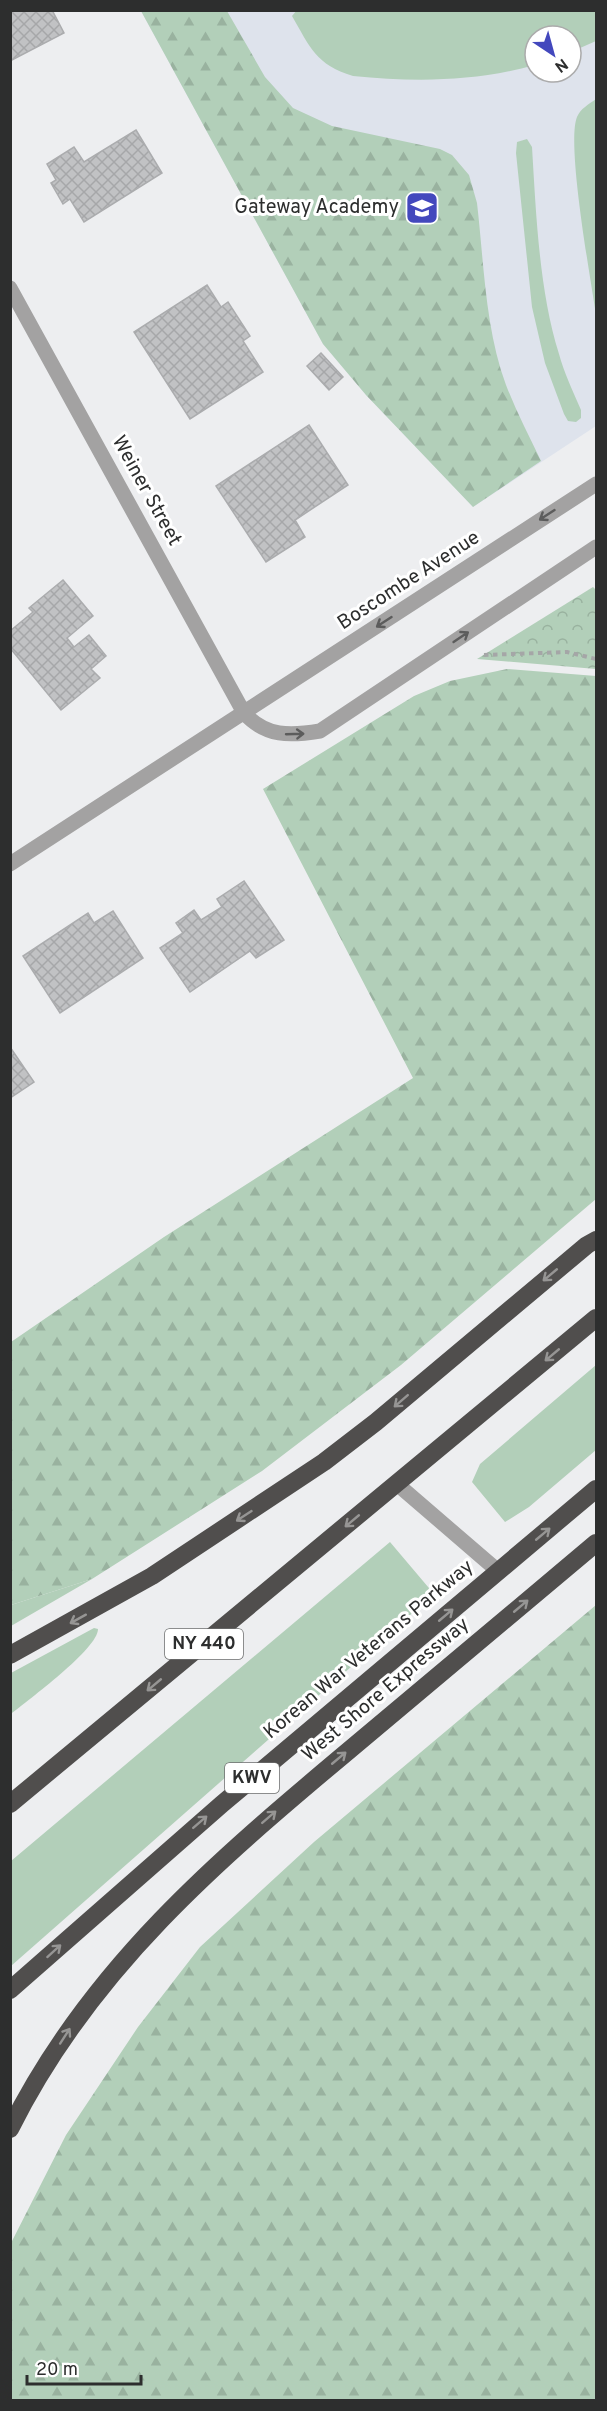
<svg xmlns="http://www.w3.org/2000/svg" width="607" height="2411" font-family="Overpass,sans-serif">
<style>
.built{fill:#dee3ec;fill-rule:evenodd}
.green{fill:#b2cfb9}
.forest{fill:url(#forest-firs)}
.park{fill:url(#park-crowns)}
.building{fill:url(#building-cross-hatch);stroke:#abacae;stroke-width:1.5}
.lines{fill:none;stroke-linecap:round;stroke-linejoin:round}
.path{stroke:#a5a6a7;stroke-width:4;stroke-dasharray:4.5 4.5;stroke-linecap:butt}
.lane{stroke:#a3a2a2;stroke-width:15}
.street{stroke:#a3a2a2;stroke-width:15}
.highway{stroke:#504e4d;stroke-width:18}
.oneway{stroke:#5c5c5c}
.oneway2{stroke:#969594}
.labels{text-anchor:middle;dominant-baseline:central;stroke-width:6;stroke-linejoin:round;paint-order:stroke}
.shield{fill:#fff;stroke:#6c6d6d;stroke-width:1.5}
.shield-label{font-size:18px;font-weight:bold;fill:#2d2e2e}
.poi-label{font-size:20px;fill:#2d2e2e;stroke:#fff;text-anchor:end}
.street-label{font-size:20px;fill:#2d2e2e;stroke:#fff}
</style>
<defs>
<pattern id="forest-firs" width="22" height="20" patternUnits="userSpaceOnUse" patternTransform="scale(1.5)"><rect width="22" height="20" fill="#b2cfb9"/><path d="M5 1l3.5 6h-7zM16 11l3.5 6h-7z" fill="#99b29f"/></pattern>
<pattern id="park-crowns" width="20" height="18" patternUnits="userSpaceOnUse" patternTransform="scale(1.5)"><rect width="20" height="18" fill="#b2cfb9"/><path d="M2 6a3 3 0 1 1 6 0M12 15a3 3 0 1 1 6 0" fill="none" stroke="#99b29f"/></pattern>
<pattern id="building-cross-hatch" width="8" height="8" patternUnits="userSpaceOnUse" patternTransform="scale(1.5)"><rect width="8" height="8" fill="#c1c2c4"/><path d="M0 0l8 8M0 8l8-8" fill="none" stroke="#a6a7a9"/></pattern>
</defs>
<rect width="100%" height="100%" fill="#edeef0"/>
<path class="built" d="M141 11H596V426L473 507 366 395 323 344ZM535 36H571V72H535Z"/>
<path class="green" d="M297 10 596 11V41L571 52V36H535V65C474 82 415 82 353 76 316 65 310 47 292 16Z
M596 99V315C591 280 566 144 577 117 580 109 589 104 596 99Z
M527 139 532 147C536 212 539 291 559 354 564 373 573 391 581 410V418L576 422 568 421 564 414 545 363 532 307 516 153 517 142Z
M596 1365V1450L529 1507 505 1522 472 1482 480 1464Z
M390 1542 434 1594 11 1966V1861Z
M92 1579 11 1626V1605Z
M94 1628 98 1629C98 1649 28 1700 11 1714V1673Z"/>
<path class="forest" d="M141 11H227L265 77 293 108 332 126 440 149 452 155 469 175 477 203C484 263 485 328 506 385 516 411 529 436 541 461L473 507 366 395 323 344Z
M507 669 596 676V1199L401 1365 262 1471 92 1579 11 1605V1342L164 1237 413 1078 263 789 414 696 450 681Z
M596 1605V2400H11V2243L66 2135 138 2027 200 1947 314 1842Z"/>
<path class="park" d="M593 587 596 590V669L477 659Z"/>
<path class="building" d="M10 10H52L64 33 10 61Z
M136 130 162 173 84 222 70 199 63 204 51 183 56 180 47 164 74 147 84 162Z
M207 285 221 307 228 302 250 336 243 341 263 372 190 419 134 332Z
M321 353 343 377 329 390 307 366Z
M309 425 348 485 295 520 305 537 266 562 216 486Z
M63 580 93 616 67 638 74 647 89 635 106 656 91 669 100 678 61 710 10 648V631L33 612 29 608Z
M244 881 284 940 256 958 250 951 190 992 160 948 183 933 176 923 194 910 201 920 222 907 217 899Z
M113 911 143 958 60 1013 23 956 88 913 94 923Z
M10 1047 34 1082 10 1098Z"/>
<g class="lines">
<path class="path" d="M484 655 567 652 596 659"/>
<path class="lane" d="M397 1484 498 1571"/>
<path class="street" d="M10 288 244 713C266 737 290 736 320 731L596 547
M10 864 596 484"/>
<path class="highway" d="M10 1655 152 1576 324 1462 376 1422 587 1245 596 1240
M10 1804 596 1318
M10 1990 222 1804 596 1489
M10 2129C90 1968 218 1860 353 1747 434 1679 515 1611 596 1543"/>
</g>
<defs><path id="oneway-shaft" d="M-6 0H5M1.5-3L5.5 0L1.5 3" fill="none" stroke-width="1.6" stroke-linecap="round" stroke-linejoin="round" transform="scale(1.5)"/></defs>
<g class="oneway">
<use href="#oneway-shaft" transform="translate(547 515) rotate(147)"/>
<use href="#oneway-shaft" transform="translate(384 622) rotate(147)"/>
<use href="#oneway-shaft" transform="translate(461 637) rotate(-34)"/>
<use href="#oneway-shaft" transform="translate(295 734) rotate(-2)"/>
</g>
<g class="oneway2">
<use href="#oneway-shaft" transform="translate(550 1275) rotate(140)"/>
<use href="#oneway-shaft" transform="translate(552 1355) rotate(140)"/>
<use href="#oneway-shaft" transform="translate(401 1401) rotate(139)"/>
<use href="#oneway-shaft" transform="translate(244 1516) rotate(147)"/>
<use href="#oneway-shaft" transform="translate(352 1521) rotate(140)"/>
<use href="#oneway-shaft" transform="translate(543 1534) rotate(-40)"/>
<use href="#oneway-shaft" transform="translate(521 1606) rotate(-40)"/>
<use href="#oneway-shaft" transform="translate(446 1615) rotate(-40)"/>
<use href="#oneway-shaft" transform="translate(78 1619) rotate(151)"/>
<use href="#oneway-shaft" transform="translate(154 1685) rotate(140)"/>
<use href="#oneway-shaft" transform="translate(339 1758) rotate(-40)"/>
<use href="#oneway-shaft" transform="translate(269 1817) rotate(-41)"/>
<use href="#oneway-shaft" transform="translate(200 1822) rotate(-41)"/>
<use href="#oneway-shaft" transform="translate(54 1951) rotate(-42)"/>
<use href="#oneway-shaft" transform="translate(65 2036) rotate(-57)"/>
</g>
<defs>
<g id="school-square" transform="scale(1.725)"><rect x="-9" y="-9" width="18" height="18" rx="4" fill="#4348bd" stroke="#fff"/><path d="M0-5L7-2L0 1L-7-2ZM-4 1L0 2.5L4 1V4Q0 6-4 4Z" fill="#fff"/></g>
</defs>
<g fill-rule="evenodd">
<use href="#school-square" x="422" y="208"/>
</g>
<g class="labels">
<g class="shield">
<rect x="165" y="1629" width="78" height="30" rx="4.5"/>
<rect x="225" y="1763" width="54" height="30" rx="4.5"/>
</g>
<g class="shield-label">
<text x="204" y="1644">NY 440</text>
<text x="252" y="1778">KWV</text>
</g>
<g class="poi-label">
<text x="399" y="208">Gateway Academy</text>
</g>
<g class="street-label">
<text transform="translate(146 491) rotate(61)">Weiner Street</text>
<text transform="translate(409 581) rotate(-33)">Boscombe Avenue</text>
<text transform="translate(369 1650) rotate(-40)">Korean War Veterans Parkway</text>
<text transform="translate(386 1690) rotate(-40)">West Shore Expressway</text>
</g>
</g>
<rect width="607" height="2411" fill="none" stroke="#2d2e2e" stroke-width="24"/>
<g transform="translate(553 54) rotate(144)"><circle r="28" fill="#ffffff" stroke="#ababab" stroke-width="1.5"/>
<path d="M0-4.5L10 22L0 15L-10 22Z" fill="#4348bd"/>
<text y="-9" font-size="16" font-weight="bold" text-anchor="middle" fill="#2d2e2e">N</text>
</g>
<path d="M27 2375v9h114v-9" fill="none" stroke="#2d2e2e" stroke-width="3"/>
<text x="36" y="2375" font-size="18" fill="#2d2e2e" stroke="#ffffff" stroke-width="4.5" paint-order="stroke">20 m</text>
</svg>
